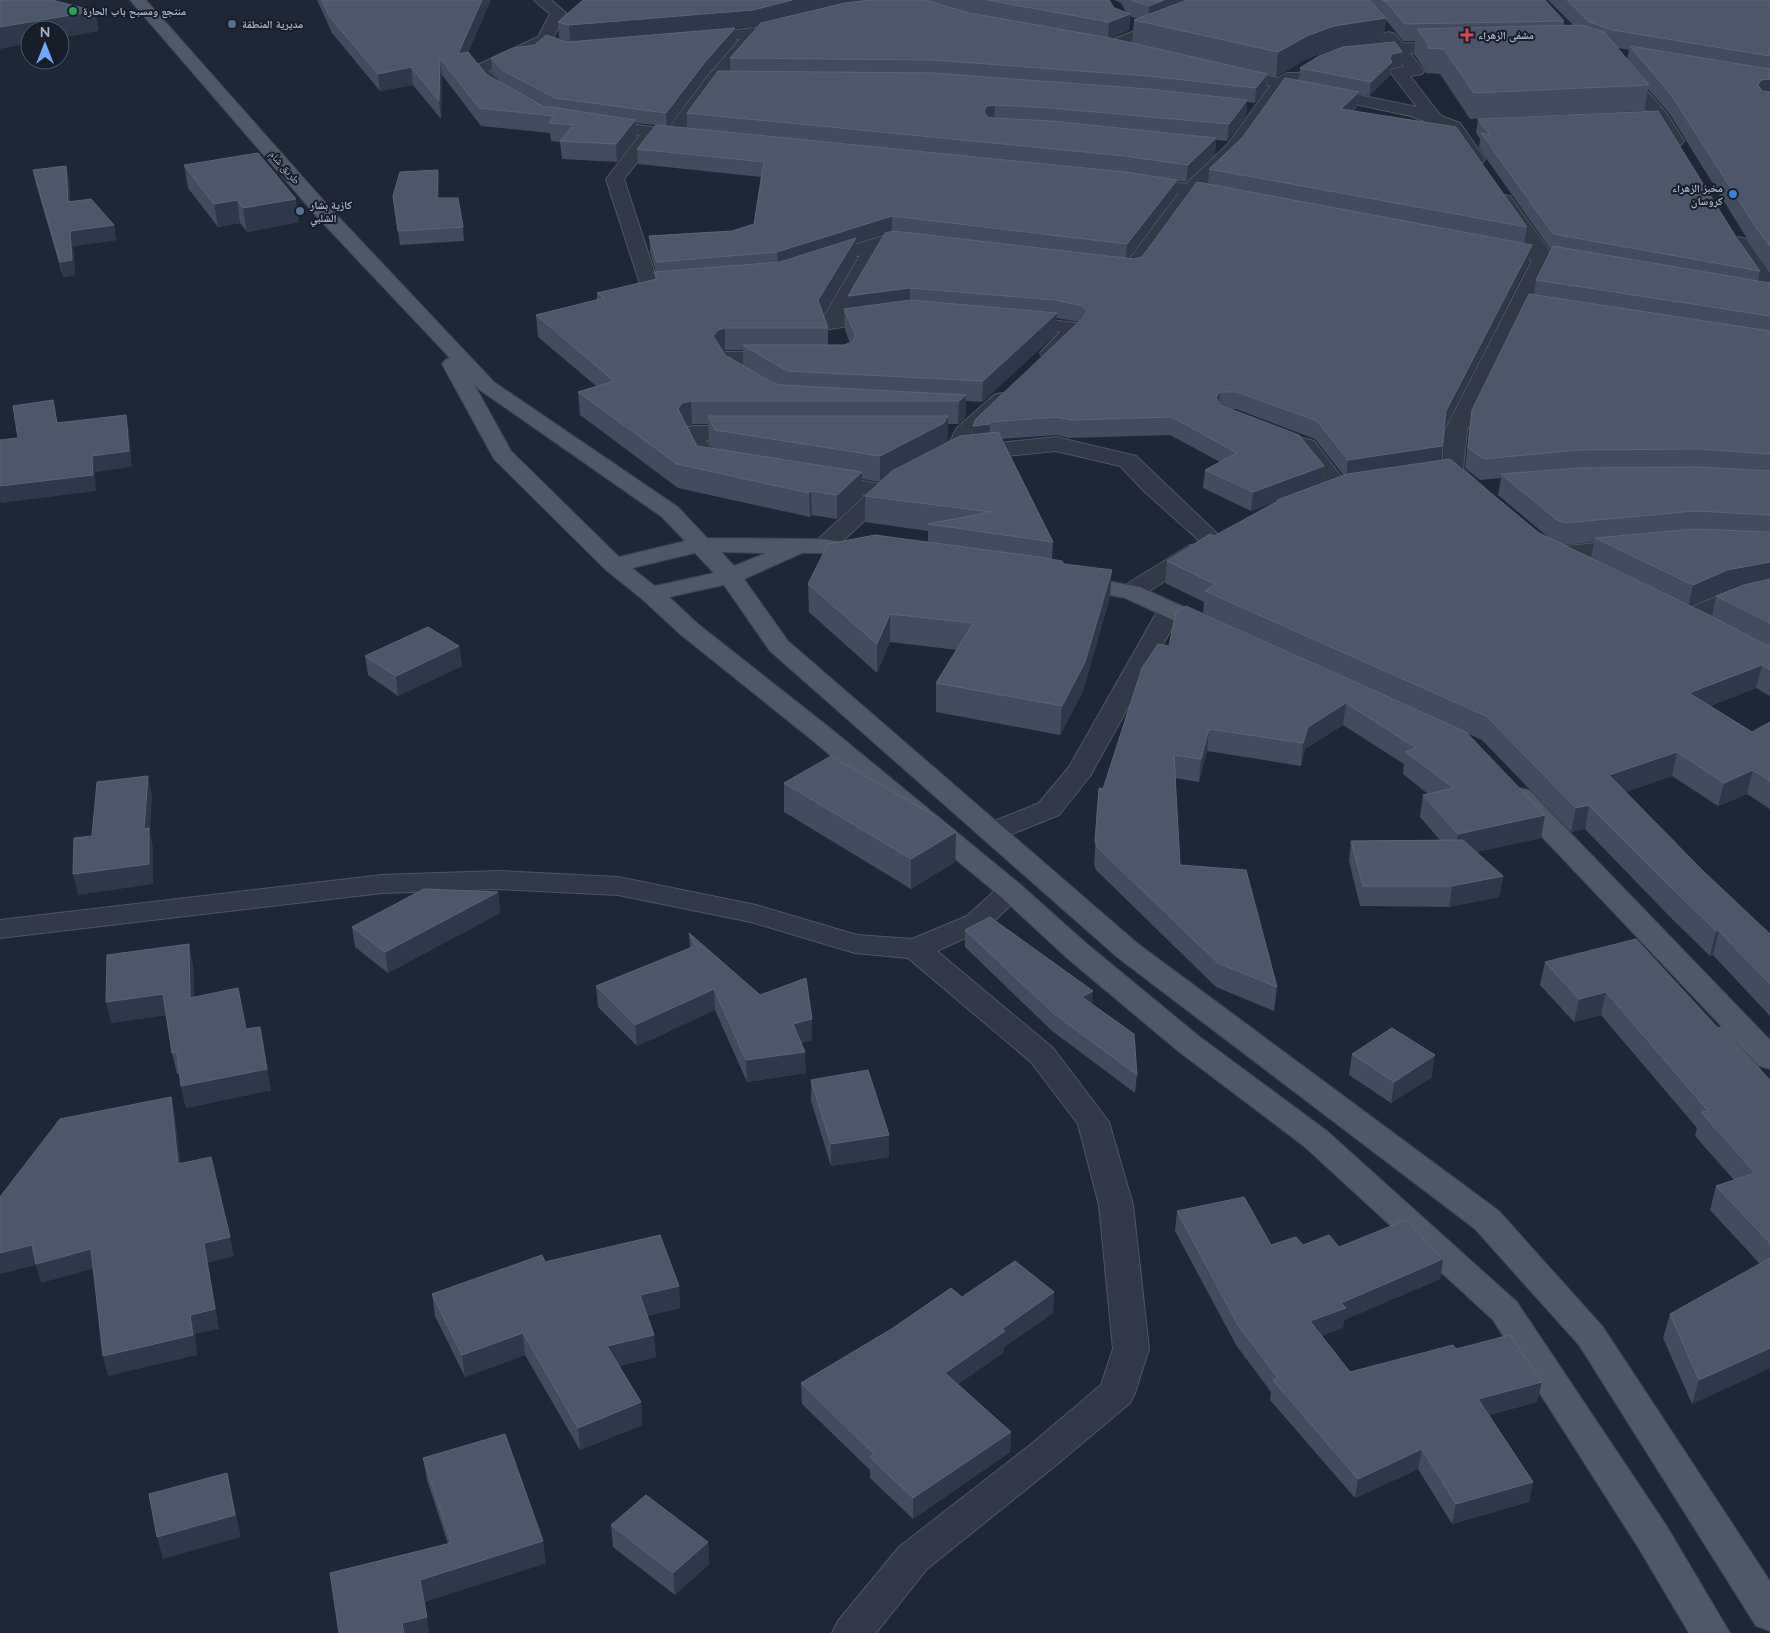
<svg xmlns="http://www.w3.org/2000/svg" width="1770" height="1633" font-family="Mulish,'Noto Naskh Arabic',sans-serif">
<style>
.lines{fill:none;stroke-linecap:round;stroke-linejoin:round}
.minor-casing{stroke:#4e5664;stroke-width:2}
.major-casing{stroke:#3a424f;stroke-width:2}
.minor{fill:#313946;fill-rule:evenodd}
.major{fill:#4f5866;fill-rule:evenodd}
.wall{fill:#414c5e;fill-rule:evenodd}
.shaded-wall{fill:#2e3849}
.building{fill:#4c5769;stroke:#5b6577}
.leisure-dot{fill:#2e9e5b;stroke:#171e2a;stroke-width:2}
.service-dot{fill:#5c6f8a;stroke:#171e2a;stroke-width:2}
.health-dot{fill:#e0444e;stroke:#171e2a;stroke-width:2}
.shop-dot{fill:#3f7fe0;stroke:#171e2a;stroke-width:2}
.labels{text-anchor:middle;dominant-baseline:central;stroke-width:4;stroke-linejoin:round;paint-order:stroke}
.far-poi-label{font-size:11px;font-weight:bold;fill:#aab3c3;stroke:#171e2a;text-anchor:start}
.far-street-label{font-size:11px;fill:#aab3c3;stroke:#171e2a}
</style>
<rect width="100%" height="100%" fill="#1e2735"/>
<g class="lines">
<g class="minor-casing">
<path id="minor" d="M534 0H551L566 13 550 43 489 71 513 93 511 97C494 101 480 82 471 70L473 67 538 37 550 14Z
M1212 0H1228L1222 7 1155 32 1116 49H1104L1102 46 1104 43Z
M788 19 793 21 796 24 793 27 760 36 719 83 684 130 693 132 696 136 693 140 687 141 657 137 624 179 657 280 680 278 687 280 690 284 687 288C673 291 656 293 642 290L606 179 640 135 598 130 592 129 589 125 592 121 598 120 668 129 707 77 740 39 697 43 691 41 689 38 691 35 754 28Z
M1389 32 1395 34 1402 43 1456 44 1458 47 1456 50 1450 52 1410 53 1424 71 1422 74 1410 76 1441 116 1460 123 1485 159 1482 163 1476 164 1470 163 1448 131 1411 116 1284 89 1239 153 1204 187 1234 193 1237 197 1234 201 1228 202 1195 197 1139 272 1132 274 1100 269 1097 265 1100 261 1107 259 1127 262 1178 194 1134 186 1131 182 1134 178 1140 177 1186 184 1227 145 1270 86 1224 76 1222 73 1224 70 1230 68 1278 78 1287 73H1299L1301 76 1295 82 1417 107 1390 72 1392 69 1404 67 1394 53 1364 57 1358 55 1356 52 1358 49 1387 44 1381 37 1383 34Z
M1622 67 1628 69 1667 114 1684 141 1681 145 1675 146 1669 145 1654 120 1614 72 1616 69Z
M1504 195 1510 196 1550 252 1592 260 1595 264 1592 268 1585 270 1549 263 1467 430 1463 469 1485 489 1482 494C1466 498 1450 484 1441 471L1445 430 1532 260 1487 251 1485 247 1487 243 1494 241 1528 248 1495 200 1498 196Z
M892 233 923 238 925 242 923 246C909 249 897 244 884 248L845 315 881 310 888 312 891 316 888 320 830 329 823 327 820 323 860 255 820 268 813 266 810 262 813 258Z
M1739 237 1746 239 1770 273V293L1763 291 1730 243 1732 239Z
M1018 316 1075 323 1082 325 1085 329C1076 342 1059 361 1043 357L1040 353 1060 332 1011 326 1008 322 1011 318Z
M726 352H780L787 354 790 358 787 362 780 364H740C745 372 754 373 759 381L756 385C736 391 725 373 716 358L719 354Z
M1001 393 1008 395 1012 399 974 436 969 446 1056 437 1136 456 1225 541 1221 546 1213 548 1207 547 1210 550 1206 555 1140 597 1131 599 1122 597 1119 592 1122 587 1190 545 1203 544 1145 492 1120 466 1056 451 954 461 946 459 943 454 957 428 994 395Z
M692 426H745L753 428 756 433 753 438 745 440H706L715 458 732 461 735 466 732 471 724 473 698 468 681 433 684 428Z
M1299 437 1314 441 1350 488 1347 493 1339 495 1331 493 1298 451 1291 449 1288 444 1291 439Z
M826 475 880 484 895 478 903 480 906 485 903 490 891 496 832 551 824 553 816 551 812 546 816 541 866 495 818 487 815 482 818 477Z
M1629 540 1637 542 1641 547 1637 552 1556 561 1548 559 1544 554 1548 549 1556 547Z
M1770 584V598L1738 605 1687 625 1678 623 1675 618 1678 613 1722 594Z
M1170 603 1179 605 1182 610 1090 776 1059 815 1002 838 992 840 982 838 978 832 982 826 1039 803 1069 767 1158 610 1161 605Z
M498 871 618 877 756 905 857 935 912 939 967 916 1001 885 1011 882 1021 885 1025 891 987 928 937 951 1053 1048 1109 1122 1133 1205 1149 1349 1135 1393 1130 1403 1055 1466 927 1569 876 1633H832L838 1621 899 1547 1029 1446 1101 1385 1113 1349 1099 1205 1078 1124 1031 1062 908 958 855 953 751 922 618 895 498 889 382 893 0 938V920L382 875Z"/>
</g>
<g class="major-casing">
<path id="major" d="M130 0H146L332 210 494 382 678 507 707 538 824 539 872 547 876 552 872 557 864 559 824 553H802L744 579 788 641 1137 943 1499 1211 1603 1327 1770 1581V1631L1756 1626 1579 1345 1475 1229 1117 957 770 651 724 585 669 597 698 624 830 728 1021 885 1087 944 1200 1037 1327 1131 1517 1302 1666 1525 1730 1633H1689L1638 1547 1493 1320 1305 1147 1178 1051 1067 958 1001 897 812 740 680 634 642 599 606 570 494 459 442 364 445 360 450 358 318 218ZM474 384 480 390 662 517 685 541 619 557 511 451ZM721 552 766 553 734 566ZM695 553 714 573 655 586 632 568Z
M1075 575 1140 587 1219 623 1222 628 1219 633 1210 635 1201 633 1125 598 1067 587 1063 582 1067 577Z
M1519 788 1529 790 1770 1040V1069L1759 1066 1509 802 1505 796 1509 790Z"/>
</g>
<use href="#minor" class="minor"/>
<use href="#major" class="major"/>
</g>
<path class="wall" d="M317 0H491L468 52 487 75 544 106H546L503 84 492 72 491 58 568 42 735 28 736 41 706 76 668 126 687 128V113L730 71V58L759 25 754 26 570 42 559 38 558 22 583 0H1109L1114 8 1126 12 1121 3 1114 0H1545L1564 21V25H1573L1548 0H1770V271L1753 248 1669 113 1648 89 1644 111 1470 119 1440 74 1425 73V70L1414 54 1415 41H1403L1386 20 1383 43 1402 52 1401 66 1391 68 1390 75 1369 96 1359 94 1357 107 1354 111 1527 227 1524 244 1532 245 1529 261 1444 428 1440 460 1539 533 1548 537 1498 495 1501 478 1480 480 1465 468 1469 431 1472 410 1534 295 1536 280 1551 250 1550 249 1479 148 1480 139 1476 133 1478 119 1736 237 1760 271 1758 281 1770 283V696L1756 688 1710 706 1752 732 1770 722V809L1747 794 1718 806 1672 776 1625 792 1703 871 1770 934V1016L1713 955 1710 956 1669 916 1585 829 1571 832 1482 740 1203 613 1204 602 1165 583 1167 561 1277 502V501L1251 511 1203 488 1205 470 1220 462 1170 435 1069 438 1056 435 1002 439 1053 542 1052 560 1064 564 1110 597 1083 691 1060 735 936 712V683L957 650 890 642 877 673 809 612 808 584 928 542V531L865 522V496L880 482 862 479V496L837 519 812 515 810 517 678 488 580 415 578 392 596 386 538 337 536 315 597 300V293L655 279 654 272H656L650 252 649 236 732 231 754 224 761 177 638 164 637 149 656 125 636 123 637 137 617 162 562 159 560 142 551 141 550 133 481 126 442 75 441 119 413 85 380 91 332 33ZM1130 16 1138 19 1134 20 1132 43 1110 38 1129 30ZM1618 48 1629 50 1627 60ZM1338 49 1300 68 1299 80 1242 138 1209 169 1208 184 1142 257 1134 259H1127L1176 195 1177 181 1186 182 1215 154 1216 140 1227 141 1246 116 1247 102 1255 103 1266 89 1267 75 1276 77 1304 60 1331 50ZM885 233 848 308 844 309 845 330 850 343 844 345H828V328L823 314 856 259V243ZM1056 318 1079 322 973 426 972 434 948 442V424H958L965 418 966 401 982 402 1056 334ZM725 350H743V366L725 355 723 351ZM1231 409H1236L1315 439 1344 476 1322 484 1324 466ZM692 424H708L709 442 712 449 697 446 686 426ZM1594 542 1591 558 1564 545ZM1729 591 1716 596 1712 617 1690 606 1722 592Z
M184 165 299 222 247 232 240 223 218 227 188 188Z
M66 166 69 180 70 201 114 225 116 240 73 246 75 275 63 277 36 184 33 170Z
M439 183V198L463 227 464 241 400 245 393 196Z
M1158 644 1466 732 1541 838 1476 852 1503 876 1499 897 1449 907 1360 906 1349 861 1351 841 1440 840 1420 817 1423 795 1428 794 1403 774 1404 764 1343 725 1305 749 1301 766 1207 751 1199 782 1175 778 1180 865 1277 987 1274 1011 1216 987 1096 870 1094 864 1099 788 1103 789Z
M459 646 462 666 398 696 368 675 365 656Z
M784 783 956 832 955 862 911 889 784 812Z
M498 892 500 913 388 973 355 947 352 927Z
M965 930 1092 1004 1137 1075 1135 1093 1052 1031 965 947Z
M689 933 812 1040 801 1043 806 1073 747 1082 715 1010 637 1046 598 1007 596 986 690 948Z
M1545 962 1718 1028 1770 1080V1368L1692 1404 1663 1338 1670 1314 1760 1264 1710 1210 1716 1186 1734 1180 1695 1136 1697 1128 1601 1015 1574 1022 1540 985Z
M193 965 194 997 246 1029 271 1090 186 1108 181 1086 179 1074H177L172 1053 166 1015 111 1023Z
M1352 1054 1432 1077 1391 1103 1349 1075Z
M811 1080 889 1135V1157L831 1166 811 1101Z
M1177 1211 1271 1245H1303L1339 1247 1443 1259 1440 1279 1344 1320 1343 1328 1321 1336 1350 1372 1456 1349 1537 1402 1489 1415 1533 1482 1529 1502 1452 1524 1418 1469 1355 1498 1270 1400 1271 1392 1236 1345 1175 1231Z
M545 1262 679 1286 680 1308 647 1316 656 1357 619 1366 641 1402 642 1425 580 1450 525 1355 465 1377 435 1316 432 1294Z
M1054 1292 1053 1313 1004 1347V1352L958 1384 1011 1432 1010 1452 913 1519 870 1478V1470L802 1404 801 1383 962 1297Z
M423 1458 546 1563 424 1602 429 1633H339L448 1544 427 1480Z
M611 1525 708 1542 709 1564 675 1595 613 1547Z"/>
<path class="shaded-wall" d="M482 0H491L459 71 458 54Z
M792 0H879L845 3 754 26 570 42 569 25Z
M1164 0H1207L1148 22 1149 6Z
M95 11 99 31 60 38V30H30V43L0 49V27Z
M1130 14 1129 30 1108 39 1109 22Z
M1386 18 1383 43 1331 50 1304 60 1276 77 1278 52 1307 36 1334 26Z
M735 28 736 41 706 76 667 127 666 113 705 62Z
M1402 52 1401 66 1391 68 1390 75 1369 96 1371 82 1392 54Z
M440 58 442 75 441 119 439 101Z
M411 67 413 85 380 91 378 74Z
M1267 74 1266 89 1255 103 1256 88Z
M1770 79V96L1758 97V85L1761 80Z
M1359 92 1357 107 1340 125 1341 109Z
M1247 100 1246 116 1227 141 1229 124Z
M995 105 994 121 983 128 984 111 987 106Z
M635 120 637 137 617 162 616 144Z
M1216 138 1215 154 1186 182 1188 165Z
M66 166 69 180 71 216 68 202Z
M438 170 439 183V212L437 198Z
M1177 180 1176 195 1126 260 1127 244Z
M296 199 299 222 247 232 243 208Z
M237 200 240 223 218 227 214 204Z
M892 216V231L856 243V259L818 322 778 268 777 252Z
M114 225 116 240 73 246 75 275 63 277 60 262 70 231Z
M1532 245 1529 261 1443 429 1446 411Z
M910 288V305L849 313 848 296Z
M1057 313 1056 334 982 402 983 381Z
M725 328V350L718 352 713 336 718 330Z
M1220 392 1219 409 1216 397Z
M966 395 965 418 958 424 959 401Z
M691 401 692 424 684 426 678 409 682 403Z
M126 415 129 431 132 467 95 472 96 491 1 503 0 498V486L92 456Z
M948 416V442L880 482V456Z
M990 424 989 442 972 444 973 426Z
M1442 446 1439 464 1346 478 1348 460Z
M1324 466 1322 484 1251 511 1253 492Z
M862 472V496L837 519V495Z
M811 491 812 515 810 517 809 493Z
M1770 562V583L1722 592 1688 607 1693 585 1727 570Z
M1112 570 1110 597 1083 691 1060 735 1062 706Z
M890 614V642L877 673V644Z
M459 646 462 666 398 696 396 676Z
M1762 665 1756 688 1683 716 1689 693Z
M1346 703 1343 725 1305 749 1301 766 1303 743 1308 727Z
M1209 729 1207 751 1199 782 1201 759Z
M1677 752 1672 776 1604 799 1609 775Z
M1753 770 1747 794 1718 806 1724 783Z
M148 776 152 796 150 832 153 848V884L78 895 73 874 144 829Z
M1589 805 1585 829 1571 832 1576 808Z
M1545 815 1541 838 1454 857 1458 834Z
M956 832 955 862 911 889V859Z
M1503 876 1499 897 1449 907 1452 886Z
M498 892 500 913 388 973 385 952Z
M1716 931H1719L1713 955 1710 956Z
M189 944 193 965 194 1019 190 998Z
M714 989 715 1010 637 1046 635 1025Z
M1093 991 1092 1008 1082 997Z
M1606 992 1601 1015 1574 1022 1579 999Z
M163 994 168 1015 111 1023 106 1002Z
M812 1019V1040L793 1045V1024Z
M260 1027 271 1090 186 1108 181 1086Z
M805 1052 806 1073 747 1082 746 1060Z
M1435 1055 1432 1077 1391 1103 1394 1082Z
M171 1097 175 1116 183 1183 178 1164Z
M889 1135V1157L831 1166V1144Z
M230 1237 234 1256 208 1263 219 1329 195 1334 197 1355 108 1376 103 1356 190 1315 204 1243Z
M32 1245 91 1249 96 1268 41 1283 36 1265 0 1274V1253Z
M1443 1259 1440 1279 1344 1320 1343 1328 1307 1341 1310 1321 1341 1303Z
M679 1286 680 1308 642 1317 640 1295Z
M1054 1292 1053 1313 1004 1347V1352L945 1394V1373L1002 1329Z
M523 1333 525 1355 465 1377 462 1355Z
M654 1335 656 1357 609 1368 607 1346Z
M1770 1348V1368L1692 1404 1699 1380Z
M1542 1382 1537 1402 1474 1419 1478 1399Z
M641 1402 642 1425 580 1450 578 1428Z
M1011 1432 1010 1452 913 1519V1498Z
M1422 1449 1418 1469 1355 1498 1358 1479Z
M227 1473 241 1537 163 1559 157 1537Z
M1533 1482 1529 1502 1452 1524 1456 1504Z
M543 1541 546 1563 424 1602 420 1580Z
M708 1542 709 1564 675 1595 673 1573Z
M427 1617 429 1633H404L402 1623Z"/>
<path class="building" d="M0 0H52L95 11 0 27Z
M322 0H482L458 54 468 52 487 75 544 106 635 120 616 144 560 141 574 125 549 123 554 116 479 108 440 58 439 101 411 67 378 74 329 16Z
M583 0H792L753 10 569 25 558 22Z
M871 0H925L969 13 1110 38 1267 74 1256 88 1148 76 933 60 730 58 761 23 845 3Z
M987 0H1109L1114 8 1130 14 1109 22Z
M1131 0H1164L1149 6Z
M1187 0H1369L1386 18 1334 26 1307 36 1278 52 1134 20Z
M1382 0H1545L1564 21 1405 24 1386 2Z
M1567 0H1770V56L1613 30 1589 22Z
M1581 25 1604 32 1649 85 1474 93 1444 49 1428 48 1429 45 1417 29Z
M735 28 705 62 666 113 555 98 502 70 491 58 513 48 535 45 546 35 568 42Z
M1395 42 1402 52 1392 54 1390 58 1392 62 1371 82 1300 68 1319 56 1343 47Z
M1630 46 1770 69V79L1761 80 1758 85 1762 91 1770 92V246L1757 229 1672 96Z
M718 71 933 73 1148 89 1247 100 1229 124 1051 108 995 105 987 106 984 111 987 117 994 118 1051 121 1216 138 1188 165 1125 156 687 113Z
M1285 78 1359 92 1341 109 1456 127 1527 227 1209 169 1242 138Z
M1658 111 1736 237 1760 271 1553 234 1481 133 1490 135 1478 119Z
M656 125 1125 172 1177 180 1127 244 892 216 777 252 657 262 649 236 732 231 754 224 764 162 637 149Z
M258 153 296 199 243 208 237 200 214 204 184 165Z
M66 166 68 202 91 199 114 225 70 231 72 260 60 262 33 170Z
M438 170 437 198H458L463 227 398 231 393 196 400 172Z
M1197 182 1532 245 1446 411 1442 446 1348 460 1317 421 1237 392H1220L1216 397 1220 405 1299 435 1324 466 1253 492 1205 470 1237 453 1172 417 1070 420 1057 417 989 422 990 424 973 426 976 419 1084 317 1087 311 1083 306 1055 300 910 288 848 296 885 233 893 231 1134 259 1142 257Z
M856 238 818 300 828 328H725L718 330 713 336 725 355 773 383 781 385 966 395 959 401H691L682 403 678 409 697 446 862 472 837 495 811 491 809 493 677 464 578 392 614 381 536 315 604 298 597 293 657 279 654 272 780 262Z
M1553 246 1770 283V316L1536 280Z
M1529 294 1770 331V454L1699 449 1578 450 1483 459 1468 447 1472 410Z
M910 300 1057 313 983 381 787 371 743 345H844L852 342 856 336 844 309Z
M53 400 57 423 126 415 129 451 92 456 93 475 0 486V440L18 438 13 406Z
M708 416H948L944 423 880 456 715 430Z
M998 432 1053 542 928 524 991 512 865 496 892 471 960 436Z
M1450 459 1539 533 1707 614 1766 645 1770 646V670L1762 665 1689 693 1752 732 1770 722V781L1753 770 1724 783 1677 752 1609 775 1703 871 1770 934V984L1719 931H1716L1675 891 1589 805 1576 808 1486 716 1205 591 1215 584 1167 561 1210 534 1214 536 1278 501 1277 500 1347 474Z
M1699 467 1770 471V515L1695 511 1564 523 1557 520 1501 474 1578 468Z
M1695 529 1770 532V562L1727 570 1693 585 1595 538Z
M875 535 1039 557 1062 561 1064 564 1112 570 1085 662 1062 706 936 683 973 623 890 614 877 644 808 584 828 544Z
M1770 579V623L1716 596 1744 585Z
M1186 606 1466 732 1545 815 1458 834 1423 795 1454 788 1406 752 1416 748 1346 703 1308 727 1303 743 1209 729 1201 759 1174 755 1180 865 1246 870 1277 987 1218 963 1097 847 1095 841 1099 788 1103 789 1142 668 1158 644 1169 646 1176 612Z
M428 627 459 646 396 676 365 656Z
M831 756 940 819 956 832 911 859 784 783Z
M148 776 144 829 149 828V864L73 874 74 838 92 836 97 782Z
M1463 840 1503 876 1452 886H1363L1351 841Z
M424 889 498 892 385 952 352 927Z
M990 917 1093 991 1082 997 1134 1034 1137 1075 1053 1013 965 930Z
M689 933 760 995 806 978 812 1019 793 1024 805 1052 746 1060 714 989 635 1025 596 986 695 946Z
M1636 939 1718 1028 1721 1027 1770 1080V1243L1716 1186 1755 1173 1701 1112 1708 1111 1606 992 1579 999 1545 962Z
M189 944 190 998 238 988 246 1029 260 1027 267 1069 181 1086 177 1052 172 1053 163 994 106 1002 107 955Z
M1392 1028 1435 1055 1394 1082 1352 1054Z
M868 1070 889 1135 831 1144 811 1080Z
M171 1097 178 1164 211 1157 230 1237 204 1243 215 1309 190 1315 193 1335 103 1356 91 1249 36 1264 32 1245 0 1253V1197L60 1119Z
M1244 1197 1271 1245 1296 1237 1303 1245 1329 1235 1339 1247 1406 1220 1443 1259 1341 1303 1346 1308 1310 1321 1350 1372 1453 1345 1456 1349 1510 1335 1542 1382 1478 1399 1533 1482 1456 1504 1422 1449 1358 1479 1273 1380 1278 1378 1238 1325 1177 1211Z
M660 1235 679 1286 640 1295 654 1335 607 1346 641 1402 578 1428 523 1333 462 1355 432 1294 542 1255 545 1262Z
M1770 1258V1348L1699 1380 1670 1314Z
M1015 1261 1054 1292 1002 1329 1005 1331 945 1373 1011 1432 913 1498 870 1457 874 1454 801 1383 893 1328 951 1288 962 1297Z
M505 1434 543 1541 420 1580 427 1617 402 1623 404 1633H339L330 1573 451 1543 423 1458Z
M227 1473 235 1515 157 1537 149 1494Z
M646 1495 708 1542 673 1573 611 1525Z"/>
<circle class="leisure-dot" cx="73" cy="11" r="5"/>
<g class="service-dot">
<circle cx="232" cy="24" r="5"/>
<circle cx="300" cy="211" r="5"/>
</g>
<path class="health-dot" d="M1464.5 27.5h5v5h5v5h-5v5h-5v-5h-5v-5h5z"/>
<circle class="shop-dot" cx="1733" cy="194" r="5"/>
<g class="labels">
<g class="far-poi-label">
<text x="83" y="11">منتجع ومسبح باب الحارة</text>
<text x="242" y="24">مديرية المنطقة</text>
<text x="1478" y="35">مشفى الزهراء</text>
<text x="1723" y="188" text-anchor="end">مخبز الزهراء<tspan x="1723" dy="13">كروسان</tspan></text>
<text x="310" y="205">كازية بشار<tspan x="310" dy="13">الشلبي</tspan></text>
</g>
<g class="far-street-label">
<text transform="translate(285 167) rotate(49)">طريق شام</text>
</g>
</g>
<g transform="translate(45 45)"><circle r="24" fill="#171e2a" stroke="#525a67"/>
<path d="M0-4L9 19L0 12L-9 19Z" fill="#77a5fc"/>
<text y="-8" font-size="14" font-weight="bold" text-anchor="middle" fill="#aab3c3">N</text>
</g>
</svg>
